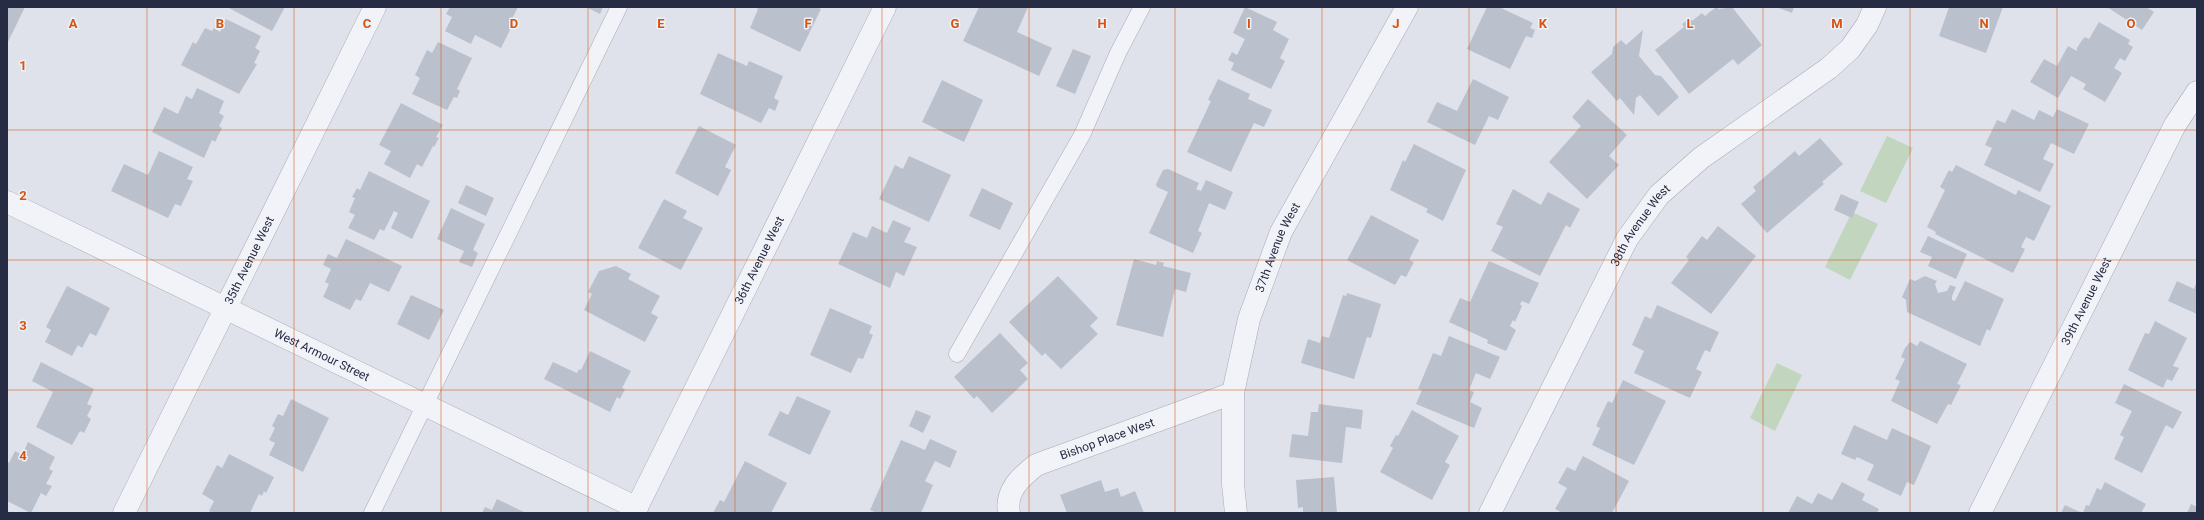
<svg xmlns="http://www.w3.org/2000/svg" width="2204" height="520" font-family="Roboto,sans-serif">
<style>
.green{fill:#c1d5bf}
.building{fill:#bbc0cd}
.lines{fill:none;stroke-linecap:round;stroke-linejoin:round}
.lane-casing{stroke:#a8abb8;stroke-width:17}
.street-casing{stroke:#a8abb8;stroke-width:23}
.lane{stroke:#f2f3f8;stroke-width:16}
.street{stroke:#f2f3f8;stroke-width:22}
.grid{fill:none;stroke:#d55412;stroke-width:1;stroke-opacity:0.55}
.labels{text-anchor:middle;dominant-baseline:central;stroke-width:3;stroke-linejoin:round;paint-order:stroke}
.street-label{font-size:12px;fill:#262c43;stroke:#eef1f7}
.grid-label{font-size:13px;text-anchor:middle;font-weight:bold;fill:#d55412;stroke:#eef1f7;stroke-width:3;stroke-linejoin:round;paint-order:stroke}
</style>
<rect width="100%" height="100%" fill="#dfe2ea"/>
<path class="green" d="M1887 136 1913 148 1886 203 1860 191Z
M1852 212 1878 224 1850 280 1825 267Z
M1777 363 1802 375 1775 431 1750 418Z"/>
<path class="building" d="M7 7H25L7 44Z
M227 7H285L272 31Z
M450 7H518L511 21 514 22 501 48 475 35 471 44 445 31 452 17 446 14Z
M586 7H603L600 14Z
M755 7H816L821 9 800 52 750 28 758 9Z
M979 7H1028L1017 32 1052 48 1039 76 963 41Z
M1245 7 1277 22 1273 30 1289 39 1280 58 1285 61 1271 89 1231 70 1234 63 1228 60 1232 52 1237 55 1245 39 1233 33Z
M1487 7H1499L1533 23 1530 28 1535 30 1532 38 1526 36 1510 69 1467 49Z
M1716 7 1719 9 1732 7 1762 45 1738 65 1733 59 1689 94 1655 50 1684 27 1682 24 1690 18 1692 21 1702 13 1705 16Z
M1776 7H1794L1792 13Z
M1949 7H2003L1986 53 1939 36Z
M2107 7H2146L2154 12 2142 30Z
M226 19 261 36 255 48 260 51 254 63 257 64 239 94 181 65 193 42 196 44 205 28 212 31 214 28 220 32Z
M2099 22 2130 40 2128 44 2133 47 2125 61 2120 58 2114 68 2122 73 2105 102 2083 89 2086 84 2071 76 2058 98 2030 82 2044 59 2057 66 2068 46 2077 51V48L2082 40 2085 37 2089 39Z
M1643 30 1639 56 1655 75 1661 76 1679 97 1658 116 1640 95 1636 98 1634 115 1620 98 1617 101 1591 72 1612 54 1613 47 1621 40 1626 45Z
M438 42 472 58 457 89 460 91 457 98 454 97 447 110 412 94 420 78 415 75 427 50 432 53Z
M1073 49 1091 56 1075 94 1056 86Z
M718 53 747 66 749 61 783 76 774 98 779 101 775 111 769 108 761 123 700 94Z
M1218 79 1250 94 1248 99 1272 110 1264 127 1254 123 1231 172 1187 152 1211 101 1208 100Z
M1473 79 1509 97 1498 120 1489 116 1475 145 1427 122 1437 102 1457 111Z
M942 80 983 100 964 142 922 122Z
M197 88 224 101 219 113 224 116 219 126 222 128 215 142 212 140 204 158 152 132 164 107 178 114 186 96 192 99Z
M1588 99 1627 135 1609 156 1619 165 1587 199 1549 162 1581 126 1572 117Z
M401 103 443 125 436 137 439 138 434 147 433 146 422 167 417 164 410 178 384 164 391 151 379 145Z
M2012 109 2034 120 2039 110 2053 117 2057 109 2089 124 2074 154 2051 143 2043 159 2054 164 2040 192 1984 165 1992 148 1985 145 1997 120 2005 123Z
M699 126 736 145 725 167 731 170 718 196 675 173Z
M1820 138 1843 164 1822 182 1824 184 1767 233 1741 204 1756 191 1753 187 1795 151 1799 156Z
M1414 144 1466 170 1443 221 1426 212 1428 209 1390 190 1403 160 1405 162Z
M159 151 193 167 187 179 193 181 181 206 175 204 168 218 111 191 124 164 148 175Z
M909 156 951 175 929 222 879 199 895 165 903 169Z
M1956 165 2016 195 2018 190 2051 206 2034 241 2026 237 2021 247 2025 249 2013 273 1935 234 1936 232 1927 227 1945 190 1940 187 1949 170 1952 172Z
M1168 169 1199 183 1196 189 1201 191 1206 180 1233 192 1225 210 1209 203 1198 231 1202 233 1193 253 1149 233 1168 192 1157 187 1156 184 1163 170Z
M369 171 430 201 412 239 391 228 398 213 394 211 384 231 380 229 374 240 348 228 355 215 349 212 355 198 352 197 357 188 360 190Z
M466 185 494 198 486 216 458 203Z
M982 188 1013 203 1000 230 969 216Z
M1513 189 1541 205 1548 192 1580 209 1570 228 1566 225 1540 276 1491 251 1503 227 1496 224Z
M1841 194 1859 202 1852 218 1834 210Z
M664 199 687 211 683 218 703 228 681 270 638 248Z
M451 208 485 224 473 250 478 253 472 267 459 262 464 251 437 239Z
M1371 215 1419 240 1409 260 1414 262 1406 277 1401 275 1395 285 1347 260Z
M893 220 911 228 904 242 917 247 904 276 896 272 890 288 838 264 853 232 867 238 872 226 887 233Z
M1718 226 1756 256 1711 314 1671 283 1689 260 1686 257 1702 236 1707 240Z
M1928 236 1967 254 1956 279 1928 266 1932 257 1920 252Z
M346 239 402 266 389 292 370 283 361 301 356 299 350 310 323 297 329 284 325 282 331 269 323 265 328 254 337 258Z
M1134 259 1156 265 1157 261 1164 263 1163 266 1191 273 1186 292 1175 289 1163 337 1116 325Z
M1489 261 1539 283 1529 304 1522 301 1520 304 1522 306 1515 322 1513 320 1510 326 1516 330 1506 351 1487 343 1488 340 1449 322 1460 298 1470 302Z
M616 266 631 274 628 279 660 296 651 313 658 317 645 342 584 310 592 294 588 292 599 271Z
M1058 276 1098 318 1090 326 1098 334 1061 369 1045 353 1042 356 1009 322Z
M1925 276 1937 281 1935 284 1938 293 1947 291 1950 285 1956 287 1952 296V300L1955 301 1965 281 2004 299 1990 331 1987 329 1980 346 1907 312 1906 300 1902 297 1910 279 1915 281Z
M2177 281 2194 289 2197 281V314L2168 301Z
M67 286 110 308 96 336 90 333 82 348 78 345 72 356 45 342 51 330 46 327Z
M1347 293 1381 304 1371 338 1367 337 1354 379 1301 363 1308 339 1320 343 1322 336 1329 338 1343 295 1346 296Z
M411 295 444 310 429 340 397 324Z
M1657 305 1719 332 1710 352 1705 350 1696 369 1702 372 1690 398 1634 373 1644 351 1632 345 1645 316 1651 319Z
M830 308 872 326 869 333 873 335 863 359 858 358 851 373 810 355Z
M2155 321 2187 338 2173 366 2179 368 2172 381 2167 379 2163 388 2128 370 2145 333 2149 334Z
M1000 333 1028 363 1020 370 1028 379 992 413 977 396 974 399 954 377Z
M1449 336 1500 357 1490 379 1476 373 1469 390 1474 392 1470 402 1482 408 1474 428 1416 404 1422 390 1418 389 1433 353 1441 356Z
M1920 341 1967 364 1957 384 1961 385 1951 405 1948 404 1937 424 1891 401 1900 381 1895 379 1905 359 1901 357 1905 348 1910 342 1917 346Z
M590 351 631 371 622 388 625 389 620 399 617 397 610 412 544 379 553 362 577 373 579 369 581 370Z
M41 362 94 389 87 404 92 406 87 416 91 419 84 433 80 431 72 445 36 427 53 392 32 381Z
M1623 380 1666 401 1634 465 1592 445 1600 428 1596 426 1608 401 1612 403Z
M2124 384 2182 412 2173 429 2166 425 2142 473 2114 459 2124 437 2120 435 2132 411 2115 403Z
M797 396 831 411 810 455 768 435 780 411 788 415Z
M291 399 329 418 303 472 269 455 275 443 269 440 275 428 272 426 278 414 283 416Z
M1319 404 1363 410 1361 429 1346 427 1342 463 1289 457 1292 434 1308 436 1311 412H1318Z
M916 410 931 416 923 433 909 426Z
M1412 410 1459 436 1445 462 1450 465 1432 500 1380 472 1393 448 1390 446 1396 435 1398 436Z
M1854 425 1887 440 1892 428 1931 446 1914 485 1907 482 1901 496 1867 480 1874 465 1857 457 1855 460 1841 454Z
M930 439 957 451 950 468 935 461 925 481 933 485 921 513H877L870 510 901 440 925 450Z
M28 442 55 457 49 469 53 471 46 484 52 486 46 496 41 493 31 513 7 501V462L9 463 15 451 22 455Z
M229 454 274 477 266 493 264 491 262 496 259 494 250 513H213L209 511 214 501 202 494 217 465 222 468Z
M1583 456 1629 481 1612 513H1563L1555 509 1567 488 1558 483 1567 467 1575 471Z
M745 461 787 483 771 513H713L720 500 724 502Z
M1334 477 1337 513H1303V507L1298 508 1296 480Z
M1101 480 1105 492 1118 488 1121 497 1135 491 1144 513H1067L1060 495Z
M1842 482 1865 494 1862 500 1879 509 1877 513H1788L1797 496 1812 504 1818 493 1832 500Z
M2105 482 2146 504 2141 513H2083L2086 505 2089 506 2097 488 2101 490Z
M497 499 526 513H482L485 507 492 510Z
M2191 504 2197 507V513H2187Z
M2065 505 2082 513H2061Z"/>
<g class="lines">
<g class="lane-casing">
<path id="lane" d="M957 354 1082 135 1118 53 1142 7
M372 513 619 7"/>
</g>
<g class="street-casing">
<g id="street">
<path id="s1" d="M7 202 637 508"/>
<path id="s2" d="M124 513 375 7"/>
<path id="s3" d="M634 513 885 7"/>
<path id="s4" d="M1009 513C1005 491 1020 478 1036 465L1233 393"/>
<path id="s5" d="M1236 513 1233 484V393L1249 319 1281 232 1407 7"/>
<path id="s6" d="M1490 513 1627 239 1659 195 1701 158 1829 68 1850 49 1867 25 1875 7"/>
<path id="s7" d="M1980 513 2175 125 2197 92"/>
</g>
</g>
<use href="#lane" class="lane"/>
<use href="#street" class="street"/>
</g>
<path class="grid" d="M147 7V513M294 7V513M441 7V513M588 7V513M735 7V513M882 7V513M1029 7V513M1175 7V513M1322 7V513M1469 7V513M1616 7V513M1763 7V513M1910 7V513M2057 7V513M7 130H2197M7 260H2197M7 390H2197"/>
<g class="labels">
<g class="street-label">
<text stroke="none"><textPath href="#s6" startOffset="325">38th Avenue West</textPath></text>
<text stroke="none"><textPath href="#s5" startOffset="273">37th Avenue West</textPath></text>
<text stroke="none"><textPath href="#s2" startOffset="282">35th Avenue West</textPath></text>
<text stroke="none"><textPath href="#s3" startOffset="282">36th Avenue West</textPath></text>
<text stroke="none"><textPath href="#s7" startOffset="237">39th Avenue West</textPath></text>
<text stroke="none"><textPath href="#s1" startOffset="350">West Armour Street</textPath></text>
<text stroke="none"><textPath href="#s4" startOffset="134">Bishop Place West</textPath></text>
</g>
</g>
<g class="grid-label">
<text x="73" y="28">A</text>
<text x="220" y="28">B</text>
<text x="367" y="28">C</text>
<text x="514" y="28">D</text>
<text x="661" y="28">E</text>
<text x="808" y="28">F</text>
<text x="955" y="28">G</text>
<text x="1102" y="28">H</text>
<text x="1249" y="28">I</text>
<text x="1396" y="28">J</text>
<text x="1543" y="28">K</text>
<text x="1690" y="28">L</text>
<text x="1837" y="28">M</text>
<text x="1984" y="28">N</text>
<text x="2131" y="28">O</text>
<text x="23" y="70">1</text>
<text x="23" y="200">2</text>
<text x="23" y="330">3</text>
<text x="23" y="460">4</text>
</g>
<rect width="2204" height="520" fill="none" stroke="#262c43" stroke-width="16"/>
</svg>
